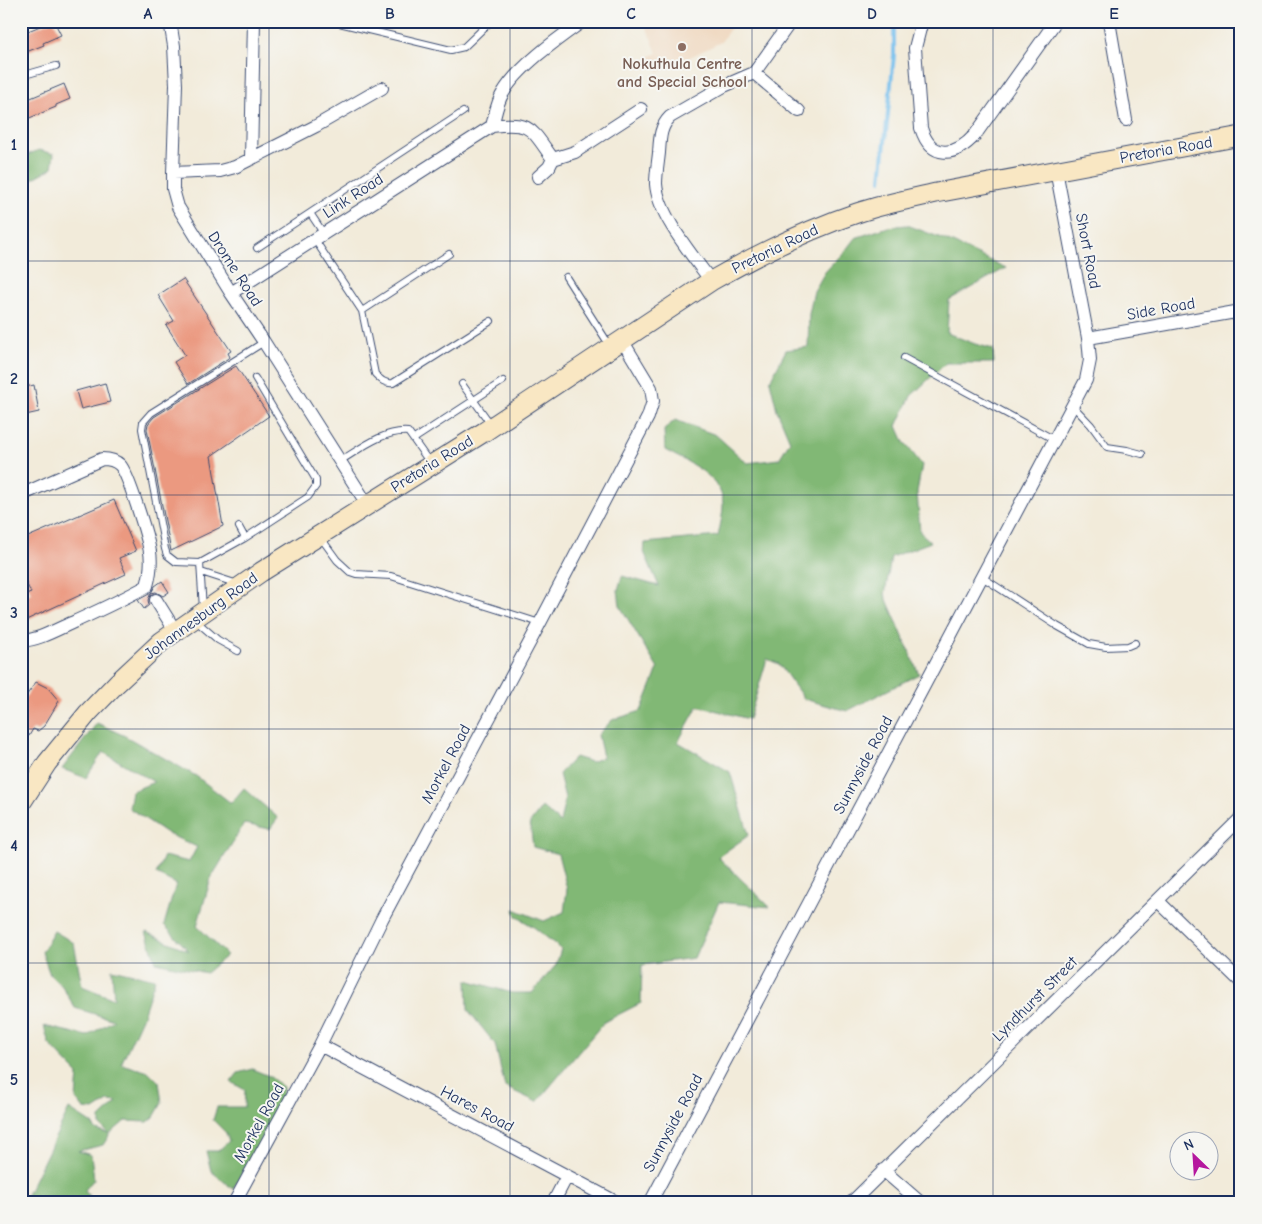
<svg xmlns="http://www.w3.org/2000/svg" width="1262" height="1224" font-family="'Comic Neue',sans-serif">
<style>
.built{fill:#efd6bc}
.forest{fill:#81b875;stroke:#4e746a}
.lines{fill:none;stroke-linecap:round;stroke-linejoin:round}
.stream{stroke:#74bfed;stroke-width:4}
.building{fill:#eb9980}
.lane-casing{stroke:#3b4b71;stroke-width:8}
.street-casing{stroke:#3b4b71;stroke-width:14}
.secondary-casing{stroke:#3b4b71;stroke-width:21}
.lane{stroke:#fff;stroke-width:6}
.street{stroke:#fff;stroke-width:12}
.secondary{stroke:#f9e7c3;stroke-width:19}
.grid{fill:none;stroke:#1b2f5e;stroke-width:1;stroke-opacity:0.55}
.education-dot{fill:#8d6e63;stroke:#f6f6f2;stroke-width:2}
.labels{text-anchor:middle;dominant-baseline:central;stroke-width:4;stroke-linejoin:round;paint-order:stroke}
.education-label{font-size:16px;font-weight:bold;fill:#785e54;stroke:#f6f6f2}
.street-label{font-size:16px;fill:#1b2f5e;stroke:#f6f6f2}
.neatline{fill:none;stroke:#1b2f5e;stroke-width:2}
.grid-label{font-size:16px;text-anchor:middle;font-weight:bold;fill:#1b2f5e}
</style>
<rect width="100%" height="100%" fill="#f6f6f2"/>
<filter id="ink" filterUnits="userSpaceOnUse"><feTurbulence type="fractalNoise" baseFrequency=".02" numOctaves="2"/><feDisplacementMap in="SourceGraphic" scale="10" xChannelSelector="R" yChannelSelector="G"/><feConvolveMatrix kernelMatrix="1 2 1 2 8 2 1 2 1" color-interpolation-filters="sRGB"/></filter>
<filter id="wash" filterUnits="userSpaceOnUse"><feTurbulence type="fractalNoise" baseFrequency=".0096" numOctaves="4" result="noise"/><feDisplacementMap in="SourceGraphic" scale="20" xChannelSelector="R" yChannelSelector="G"/><feGaussianBlur stdDeviation="1.12" result="paint"/><feColorMatrix in="noise" values="0 0 0 0 0 0 0 0 0 0 0 0 0 0 0 0 0 1.4 0 .05"/><feComposite in="paint" operator="in"/></filter>
<g filter="url(#wash)">
<rect width="100%" height="100%" fill="#f2ebda"/>
<path class="built" d="M644 21H735L721 42 659 72 649 57 657 53Z"/>
<path class="forest" d="M39 150 54 154 52 168 32 179 21 204V152L27 155Z
M907 225 944 239 1006 268 949 300 947 333 975 344 993 349 994 363H946L911 396 897 426 904 442 922 465 917 492 920 532 931 542 891 557 885 595 919 674 847 711 804 699 779 664 767 659 749 719 698 706 678 742 730 772 749 835 718 857 770 907 719 902 694 958 642 965 641 1003 604 1022 537 1102 505 1087 495 1044 468 1010 467 980 512 993H532L556 965 561 949 535 928 516 916 514 909 544 921 564 912 567 889 558 854 533 847 530 823 542 807 560 823 565 798 559 774 575 757 591 762 603 757 598 735 612 720 641 711 658 669 620 606 618 590 622 576 659 586 644 552 645 543 718 536C720 526 723 515 723 505 723 475 686 462 665 450L664 430 675 420 716 435 747 463 779 459 790 441 777 410 770 381 786 350 808 347 809 314 814 291 825 272 845 251 855 238 888 227Z
M97 723 125 736 196 776 231 803 244 788 278 818 270 829 244 824 211 878 197 926 227 955 206 973 156 962 146 932 189 951 164 925 176 884 156 874 164 856 189 862 197 847 168 834 129 808 132 791 154 782 103 752 86 778 62 769Z
M54 931 74 943 82 986 114 999 112 969 155 979 142 1018 121 1064 149 1072 159 1082 162 1103 154 1117 148 1122 125 1121 110 1134 103 1145 78 1151 91 1155 94 1179 85 1190 92 1200 91 1203H57L54 1201 52 1203H23L69 1109 92 1124 96 1130 109 1134 100 1125V1118L117 1102 108 1101 94 1110 84 1109 76 1099 78 1074 49 1044 44 1026 87 1036 114 1020 75 1008 62 986 50 975 42 952Z
M252 1069 269 1076 283 1087 282 1104 233 1189 211 1171 206 1151H218L229 1141 226 1133 213 1120 217 1107H244L245 1090 231 1082 238 1073Z"/>
<g class="lines">
<path class="stream" d="M881 180 894 55V21"/>
</g>
<g id="blocks">
<path class="building" d="M52 21H54L61 35 43 43 44 45 21 54V34Z
M64 84 70 99 56 105V107L27 119 24 112 21 113V102Z
M183 279 231 351 228 353 230 357 188 384 174 362 185 355 166 325 174 321 158 295Z
M236 366 269 416 211 456 223 526 171 551 147 429 148 424 154 417Z
M105 383 110 402 81 409 76 391Z
M34 385 39 412 21 416V388Z
M114 500 136 551 119 558 126 574 24 621 21 614V597L31 593 21 572V540Z
M162 581 169 592 163 596 156 592 151 593 148 600 149 605 144 609 138 600 151 593 155 586Z
M36 682 48 688 59 701 44 726 38 731 33 729 29 736 21 731V703Z"/>
</g>
</g>
<g filter="url(#ink)">
<use href="#blocks" fill-opacity="0" stroke="#3b4b71" stroke-width="1"/>
<g class="lines">
<g class="lane-casing">
<path id="lane" d="M331 21 451 50 464 47 491 21
M21 76 56 66
M310 213 324 234
M315 240 362 311 375 374C381 380 385 384 393 383L491 321
M257 248 463 112
M566 277 610 346
M362 311 449 254
M1231 313 1241 324
M904 358 1055 440
M255 378 316 480V486L308 497 245 538 200 563 176 562 167 555 165 549 142 429 143 422 151 413 264 342
M462 384 492 426
M1073 406 1091 425 1107 447 1127 450 1142 454
M414 439 503 381
M340 461C360 449 383 430 408 432L430 463
M239 527 245 538
M321 538 337 560 350 572 356 574 391 576 540 623
M200 563 203 609
M201 572 238 584
M982 577 1057 626 1089 644 1106 647 1128 646 1135 643
M195 620 218 640 238 651"/>
</g>
<g class="street-casing">
<path id="street" d="M170 21 174 46 176 85 173 173V189L178 207 231 293 264 342 367 504
M922 21 915 48 921 128C931 160 955 157 975 135L1056 21
M1109 21 1126 120
M754 73 799 111
M492 126C495 116 497 102 503 93 517 68 556 40 580 23
M251 159 254 21
M173 173 220 171 235 167 316 126 382 88
M538 177 549 167 553 159
M711 281C693 256 658 215 656 184 656 173 658 163 659 153 660 138 660 127 670 117L724 86 754 73 791 21
M231 293 492 126C532 121 531 129 553 159L575 152 641 109
M1088 338 1241 311
M21 495 102 459C109 459 115 460 120 465 128 473 148 538 150 552 152 564 150 575 147 586 124 599 100 610 76 621 59 628 40 640 21 641
M156 600 176 632
M1158 901 1241 982
M320 1045 618 1203
M883 1170 921 1203
M234 1203 320 1045 382 919 540 623 648 417 653 401 651 388 622 340
M553 1203 567 1176
M650 1203 1086 380 1090 360 1088 338 1056 170
M851 1203 1241 818"/>
</g>
<g class="secondary-casing">
<path id="secondary" d="M21 803 47 763 88 713 117 683 162 641 261 572 484 432 711 281C758 254 806 230 857 213 883 204 910 199 936 193L1241 136"/>
</g>
<use href="#lane" class="lane"/>
<use href="#street" class="street"/>
<use href="#secondary" class="secondary"/>
</g>
</g>
<path class="grid" d="M269 21V1203M510 21V1203M752 21V1203M993 21V1203M21 261H1241M21 495H1241M21 729H1241M21 963H1241"/>
<circle class="education-dot" cx="682" cy="47" r="5"/>
<g class="labels">
<g class="education-label">
<text x="682" y="64">Nokuthula Centre<tspan x="682" dy="18">and Special School</tspan></text>
</g>
<g class="street-label">
<text transform="translate(1166 150) rotate(-10)">Pretoria Road</text>
<text transform="translate(353 196) rotate(-33)">Link Road</text>
<text transform="translate(775 249) rotate(-26)">Pretoria Road</text>
<text transform="translate(1088 251) rotate(79)">Short Road</text>
<text transform="translate(235 269) rotate(57)">Drome Road</text>
<text transform="translate(1161 309) rotate(-10)">Side Road</text>
<text transform="translate(432 464) rotate(-32)">Pretoria Road</text>
<text transform="translate(201 616) rotate(-36)">Johannesburg Road</text>
<text transform="translate(446 764) rotate(-62)">Morkel Road</text>
<text transform="translate(863 765) rotate(-62)">Sunnyside Road</text>
<text transform="translate(1035 999) rotate(-45)">Lyndhurst Street</text>
<text transform="translate(477 1109) rotate(28)">Hares Road</text>
<text transform="translate(259 1123) rotate(-61)">Morkel Road</text>
<text transform="translate(673 1123) rotate(-62)">Sunnyside Road</text>
</g>
</g>
<rect width="1262" height="1224" fill="none" stroke="#f6f6f2" stroke-width="55"/>
<g transform="translate(1194 1156) rotate(335)"><circle r="24" fill="#f6f6f2" stroke="#9ea6b7"/>
<path d="M0-4L9 19L0 12L-9 19Z" fill="#b5179e"/>
<text y="-8" font-size="14" font-weight="bold" text-anchor="middle" fill="#1b2f5e">N</text>
</g>
<rect x="28" y="28" width="1206" height="1168" class="neatline"/>
<g class="grid-label">
<text x="148" y="19">A</text>
<text x="390" y="19">B</text>
<text x="631" y="19">C</text>
<text x="872" y="19">D</text>
<text x="1114" y="19">E</text>
<text x="14" y="150">1</text>
<text x="14" y="384">2</text>
<text x="14" y="618">3</text>
<text x="14" y="851">4</text>
<text x="14" y="1085">5</text>
</g>
</svg>
